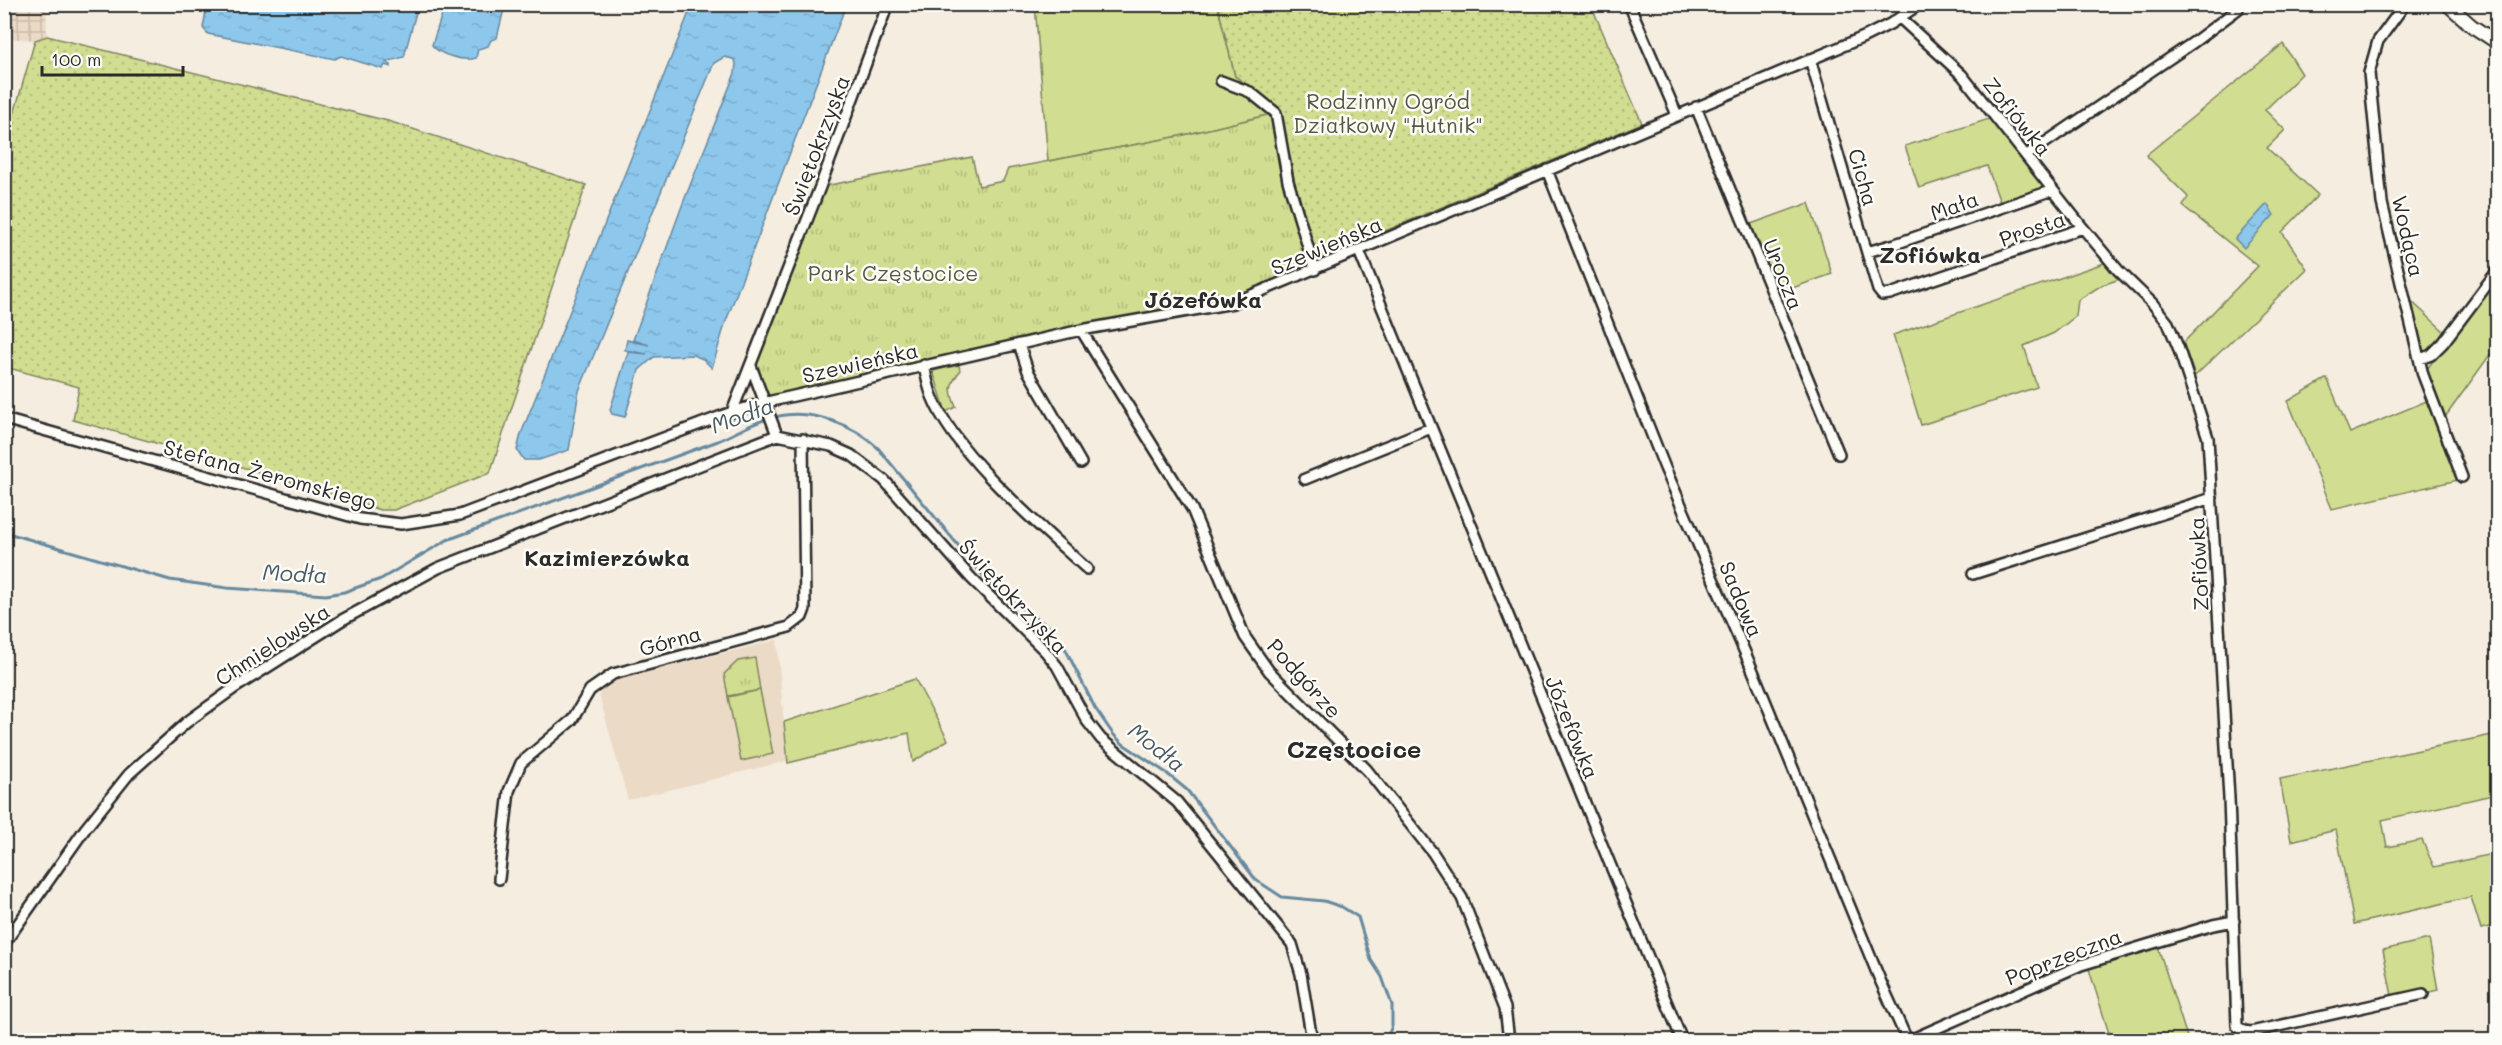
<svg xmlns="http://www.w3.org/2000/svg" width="2502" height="1045" font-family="Mali,sans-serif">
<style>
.built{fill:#ebdac5}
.industrial{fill:url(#industrial-grid)}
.grass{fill:#d1dd90;stroke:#7e845e;stroke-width:1.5}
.park{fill:url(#park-tufts);stroke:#7e845e;stroke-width:1.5}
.garden{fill:url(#garden-dots);stroke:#7e845e;stroke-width:1.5}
.water{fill:url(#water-ripples);stroke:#66899f;stroke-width:1.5}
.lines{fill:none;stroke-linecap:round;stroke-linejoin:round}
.stream{stroke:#66899f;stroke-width:3}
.minor-casing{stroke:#2b2b2b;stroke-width:14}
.major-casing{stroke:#2b2b2b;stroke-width:16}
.minor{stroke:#fdfcf7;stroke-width:9}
.major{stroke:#fdfcf7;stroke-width:12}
.labels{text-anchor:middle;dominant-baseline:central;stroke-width:5;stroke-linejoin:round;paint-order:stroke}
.park-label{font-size:21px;fill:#545844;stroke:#fdfcf7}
.street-label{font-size:21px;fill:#2b2b2b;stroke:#fdfcf7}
.neighbourhood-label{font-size:22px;font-weight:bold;fill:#2b2b2b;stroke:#fdfcf7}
.water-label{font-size:22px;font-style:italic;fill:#485a65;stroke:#fdfcf7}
.quarter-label{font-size:24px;font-weight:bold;fill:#2b2b2b;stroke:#fdfcf7}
</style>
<defs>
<pattern id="industrial-grid" width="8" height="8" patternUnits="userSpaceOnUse" patternTransform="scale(1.5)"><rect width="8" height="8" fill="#ebdac5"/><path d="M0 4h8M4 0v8" fill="none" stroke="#cabba9"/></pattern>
<pattern id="park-tufts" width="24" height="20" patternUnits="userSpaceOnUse" patternTransform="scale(1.5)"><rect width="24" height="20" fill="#d1dd90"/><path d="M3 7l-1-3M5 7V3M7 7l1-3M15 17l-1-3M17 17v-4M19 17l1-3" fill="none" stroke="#b4be7c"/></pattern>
<pattern id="garden-dots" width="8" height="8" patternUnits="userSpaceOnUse" patternTransform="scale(1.5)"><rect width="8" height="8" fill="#d1dd90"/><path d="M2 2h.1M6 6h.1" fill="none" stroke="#b4be7c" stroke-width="1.8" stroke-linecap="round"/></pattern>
<pattern id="water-ripples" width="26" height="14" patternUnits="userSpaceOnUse" patternTransform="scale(1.5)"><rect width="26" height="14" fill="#8dc7ec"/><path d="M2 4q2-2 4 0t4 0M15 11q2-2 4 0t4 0" fill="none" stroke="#7aabcb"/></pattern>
</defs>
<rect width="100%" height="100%" fill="#f5ede0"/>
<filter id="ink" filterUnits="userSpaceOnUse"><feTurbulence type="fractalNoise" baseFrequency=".0167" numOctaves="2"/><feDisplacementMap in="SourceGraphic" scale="12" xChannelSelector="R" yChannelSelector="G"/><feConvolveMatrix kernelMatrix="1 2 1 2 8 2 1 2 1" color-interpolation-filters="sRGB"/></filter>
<g filter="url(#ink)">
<path class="built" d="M777 640 787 761 628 800 599 695 607 682Z"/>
<path class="industrial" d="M4 5H46L47 36 35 40 5 38Z"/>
<path class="grass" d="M1202 4 1204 10 1218 7 1235 76 1278 108 1276 113 1180 136 1048 161 1035 5Z
M2283 44 2302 74 2265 110 2285 130 2267 148 2318 195 2282 232 2307 269 2195 376 2183 343 2258 266 2183 206 2188 197 2146 155Z
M1992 118 2048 188 2002 208 1987 166 1919 188 1905 146Z
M1809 203 1832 274 1778 293 1751 224Z
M2107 262 2120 279 2102 285 2078 300 2076 316 2054 333 2024 346 2037 387 1921 425 1893 335Z
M2497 276V345L2443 420 2427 369Z
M2409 299 2446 333 2431 349 2422 351Z
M959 365 960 371C949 385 949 390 956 407L946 412 933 371Z
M2327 378 2350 433 2429 400 2458 480 2332 509 2288 401Z
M915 679 948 740 913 762 909 733 788 763 784 722Z
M760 690 773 754 741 761 728 697Z
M2497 734V794L2382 820 2387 847 2422 840 2434 867 2497 853V925L2481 929 2471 897 2354 924 2336 830 2291 841 2280 779Z
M2429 939 2438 990 2393 1001 2383 950Z
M2158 947 2188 1040H2111L2088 966Z"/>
<path class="park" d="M1276 113 1315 270 1233 303 1081 330 763 403 751 366 820 187 972 157 979 186 1003 181 1008 169 1180 136Z
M755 658 760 690 728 696 724 674 738 661Z"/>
<path class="garden" d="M1229 4 1591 5 1642 123 1316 260 1292 182 1278 108 1235 76 1218 7Z
M47 36 388 121 586 185 490 473 394 510H380L277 477 73 420 79 387 5 367V146L35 40Z"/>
<path class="water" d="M207 5V4L418 5 404 57 386 62 391 65V67L385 65 383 69 341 56 335 59 208 34 203 28Z
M445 5H505L497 38 491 40 488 46 478 49 476 58C464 62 439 55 432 45Z
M692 5H846L725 324 712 368 703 359 693 355 654 357 639 370 625 417 612 414 610 410 628 352 647 354 625 350 627 340 649 345 633 340 683 203 735 73 736 63 733 59 724 57 714 63 579 391 569 450 539 460H524L517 450 521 434Z
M2267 204 2274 215 2244 248 2235 239Z"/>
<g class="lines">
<path class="stream" d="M4 532 170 580 227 588 326 595 344 592 381 579 447 540 718 441C738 432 757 420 779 416 812 409 854 425 878 448L995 590 1052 629 1064 646 1095 708 1113 734 1123 744 1165 772 1187 790 1256 880 1282 897 1324 901 1342 907 1358 917 1371 960 1382 977 1392 1005V1026L1386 1040"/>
<g class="minor-casing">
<path id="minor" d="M1629 4 1677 115
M2405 4 2378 41 2369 73 2382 203 2423 375 2462 477
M1900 18 1962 75 2083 228 2118 270 2153 304 2168 323 2178 347 2208 438 2229 798 2237 1026 2244 1031 2251 1032 2423 994
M1810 59 1878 290 1882 295 1890 294 2083 228
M1221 81 1250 92 1276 113 1288 181 1315 270
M1696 107 1839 454
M2027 155 2194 42 2238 9
M1547 170 1665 468 1753 671 1880 980 1907 1040
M1359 251 1682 1040
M1867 252 1895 244 2053 190
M1081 330 1192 509 1245 637 1269 671 1367 770 1433 853 1462 898 1505 1008 1509 1040
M1019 344 1028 371 1081 463
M2420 359 2431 355 2443 343 2498 270
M924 365C926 375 928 386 932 396 955 455 1040 526 1087 569
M751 366 777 435
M732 412 820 187 888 4
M4 419 360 519 401 524 460 515 732 412 763 403 1081 330 1233 303 1864 37 1890 24 1920 4
M777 435 831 446 851 455 884 480 971 578 1045 651 1057 666 1087 721 1101 739 1177 802 1292 944 1301 974 1312 1040
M1305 479 1431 428
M1973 574 2212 498
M499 879 509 791 521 763 572 720 590 690 613 674 789 627 802 617 805 609 803 439
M4 944 85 829 129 774 187 722 233 689 342 620 438 568 777 435
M1910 1040 2081 965 2213 925 2234 921"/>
</g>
<g class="major-casing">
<path id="major" d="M2447 4 2472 26 2498 43"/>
</g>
<use href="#minor" class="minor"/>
<use href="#major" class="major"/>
</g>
</g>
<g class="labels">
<g class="park-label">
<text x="1388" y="100">Rodzinny Ogród<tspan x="1388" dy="24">Działkowy "Hutnik"</tspan></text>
<text x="893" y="272">Park Częstocice</text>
</g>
<g class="street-label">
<text transform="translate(2018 116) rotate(51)">Zofiówka</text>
<text transform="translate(816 145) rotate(-69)">Świętokrzyska</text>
<text transform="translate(1864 177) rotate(74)">Cicha</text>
<text transform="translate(1954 205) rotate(-19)">Mała</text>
<text transform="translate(2032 228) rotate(-19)">Prosta</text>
<text transform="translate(2409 236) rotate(77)">Wodąca</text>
<text transform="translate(1326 245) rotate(-23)">Szewieńska</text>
<text transform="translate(1784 274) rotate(68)">Urocza</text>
<text transform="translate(860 362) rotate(-13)">Szewieńska</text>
<text transform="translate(270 474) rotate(15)">Stefana Żeromskiego</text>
<text transform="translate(2198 564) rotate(-93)">Zofiówka</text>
<text transform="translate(1014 596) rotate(47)">Świętokrzyska</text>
<text transform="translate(1742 599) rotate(67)">Sadowa</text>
<text transform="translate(670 640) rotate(-15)">Górna</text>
<text transform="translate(272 644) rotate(-33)">Chmielowska</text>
<text transform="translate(1305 678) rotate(48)">Podgórze</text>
<text transform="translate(1573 727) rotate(68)">Józefówka</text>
<text transform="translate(2063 956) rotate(-21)">Poprzeczna</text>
</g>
<g class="neighbourhood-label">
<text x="1930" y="254">Zofiówka</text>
<text x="1203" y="299">Józefówka</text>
<text x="607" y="557">Kazimierzówka</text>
</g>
<g class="water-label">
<text transform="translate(742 415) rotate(-20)">Modła</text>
<text transform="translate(295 573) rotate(3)">Modła</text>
<text transform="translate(1157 747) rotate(38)">Modła</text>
</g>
<g class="quarter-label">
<text x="1354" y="748">Częstocice</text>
</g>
</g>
<rect width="2502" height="1045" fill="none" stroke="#fdfcf7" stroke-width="24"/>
<rect x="12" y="12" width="2478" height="1021" fill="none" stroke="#2b2b2b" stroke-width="2" filter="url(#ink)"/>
<path d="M42 66v9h141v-9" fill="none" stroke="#2b2b2b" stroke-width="3"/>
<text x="51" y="66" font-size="18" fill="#2b2b2b" stroke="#fdfcf7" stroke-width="4.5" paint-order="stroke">100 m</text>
</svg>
